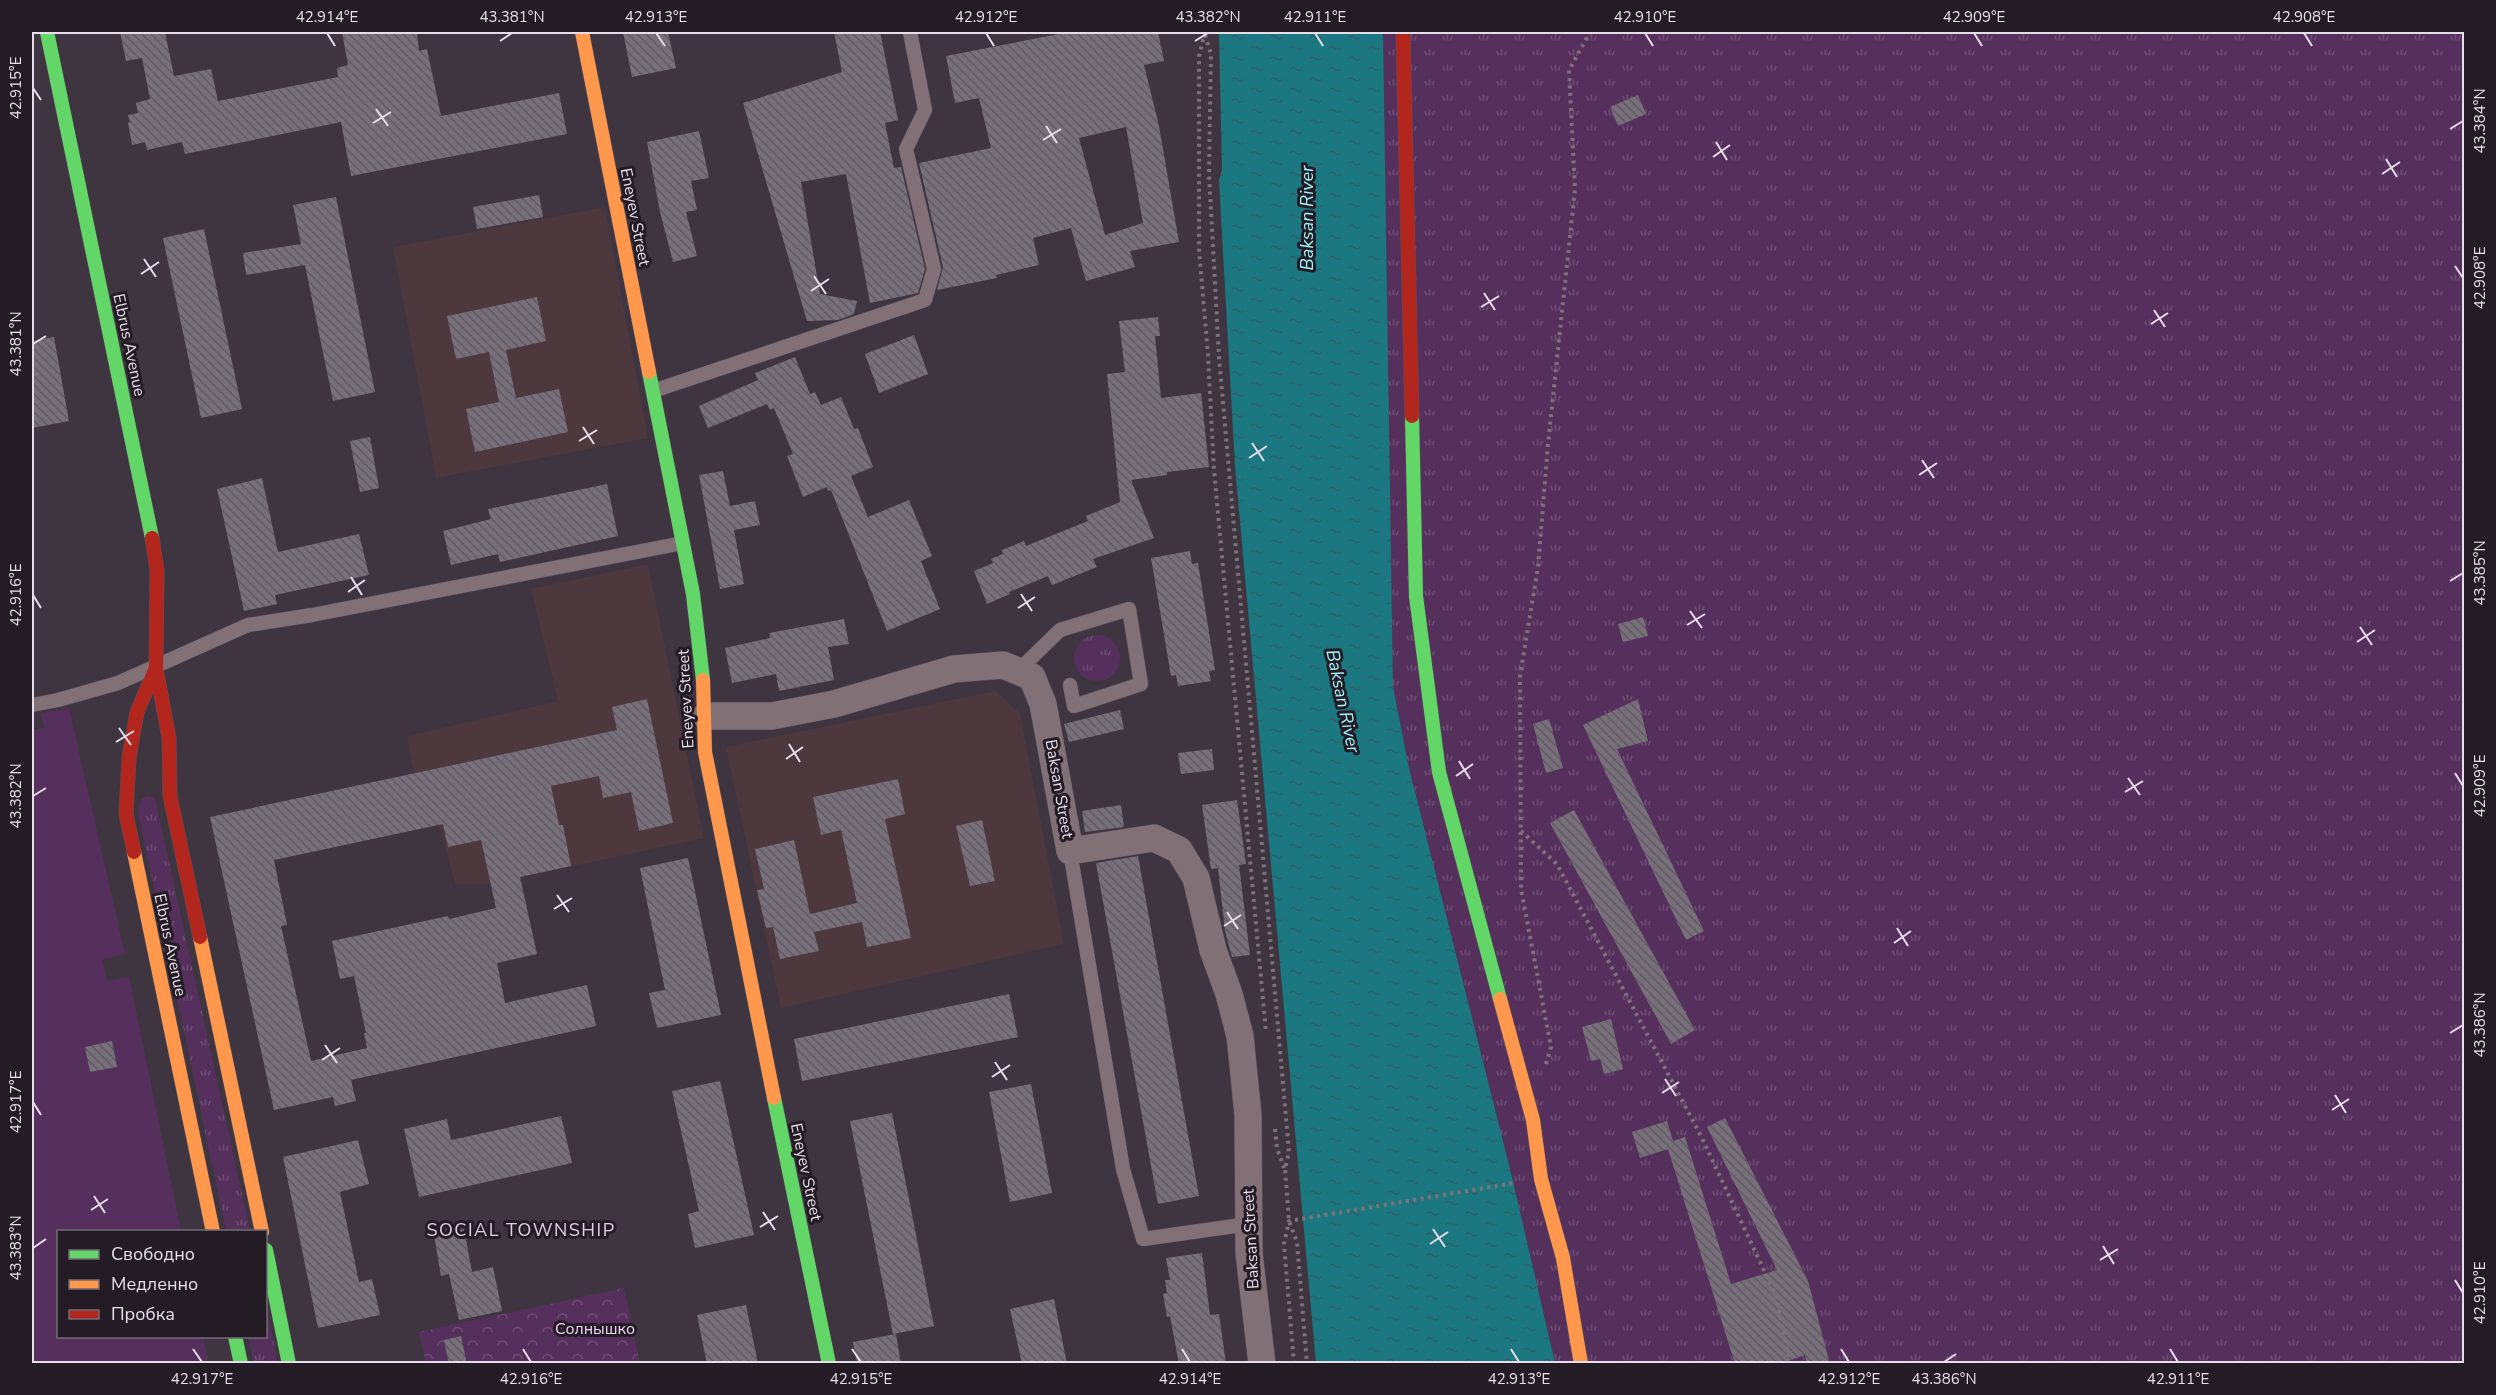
<svg xmlns="http://www.w3.org/2000/svg" width="2496" height="1395" font-family="'Nunito Sans',sans-serif">
<style>
.education{fill:#4c383d}
.grass{fill:url(#grass-tufts)}
.park{fill:url(#park-crowns)}
.pitch{fill:#56305d}
.water{fill:url(#water-ripples)}
.building{fill:url(#building-back-hatch);fill-rule:evenodd}
.lines{fill:none;stroke-linecap:round;stroke-linejoin:round}
.lane-casing{stroke:#58515b;stroke-width:15}
.street-casing{stroke:#58515b;stroke-width:28}
.fast-casing{stroke:#58515b;stroke-width:15}
.slow-casing{stroke:#58515b;stroke-width:15}
.jam-casing{stroke:#58515b;stroke-width:15}
.path{stroke:#7f7178;stroke-width:4;stroke-dasharray:3 4.5;stroke-linecap:butt}
.lane{stroke:#817076;stroke-width:14}
.street{stroke:#817076;stroke-width:27}
.fast{stroke:#63d668;stroke-width:14}
.slow{stroke:#ff974d;stroke-width:14}
.jam{stroke:#b3261e;stroke-width:14}
.ticks{fill:none;stroke:#e8ddeb;stroke-width:2}
.labels{text-anchor:middle;dominant-baseline:central;stroke-width:6;stroke-linejoin:round;paint-order:stroke}
.street-label{font-size:16px;fill:#e8ddeb;stroke:#241c25}
.park-label{font-size:16px;fill:#efd2f5;stroke:#241c25}
.water-label{font-size:18px;font-style:italic;fill:#9ff5fd;stroke:#241c25}
.neighbourhood-label{font-size:18px;letter-spacing:1.5px;fill:#e2cce6;stroke:#241c25}
.neatline{fill:none;stroke:#e8ddeb;stroke-width:2}
.ticks-label{font-size:15px;text-anchor:middle;fill:#e8ddeb}
</style>
<defs>
<pattern id="grass-tufts" width="24" height="20" patternUnits="userSpaceOnUse" patternTransform="scale(1.5)"><rect width="24" height="20" fill="#56305d"/><path d="M3 7l-1-3M5 7V3M7 7l1-3M15 17l-1-3M17 17v-4M19 17l1-3" fill="none" stroke="#6e4e74"/></pattern>
<pattern id="park-crowns" width="20" height="18" patternUnits="userSpaceOnUse" patternTransform="scale(1.5)"><rect width="20" height="18" fill="#56305d"/><path d="M2 6a3 3 0 1 1 6 0M12 15a3 3 0 1 1 6 0" fill="none" stroke="#6e4e74"/></pattern>
<pattern id="water-ripples" width="26" height="14" patternUnits="userSpaceOnUse" patternTransform="scale(1.5)"><rect width="26" height="14" fill="#1b7881"/><path d="M2 4q2-2 4 0t4 0M15 11q2-2 4 0t4 0" fill="none" stroke="#2e6066"/></pattern>
<pattern id="building-back-hatch" width="6" height="6" patternUnits="userSpaceOnUse" patternTransform="scale(1.5)"><rect width="6" height="6" fill="#776f79"/><path d="M-1 5l2 2M0 0l6 6M5-1l2 2" fill="none" stroke="#615b62"/></pattern>
</defs>
<rect width="100%" height="100%" fill="#3e3540"/>
<path class="education" d="M605 207 648 438 436 478 393 247Z
M648 564 704 838 491 884H455L427 779 414 775 407 736 558 701 531 589Z
M995 691 1020 713 1064 944 781 1008 726 747Z"/>
<path class="grass" d="M1383 32H2464V1363H1555L1512 1177 1409 768 1393 687Z
M1074 658a23 23 0 1 1 46 0a23 23 0 1 1-46 0Z
M149 796 155 798 250 1231H226L138 812 141 799Z
M266 1304 278 1363H254L248 1337 266 1336Z"/>
<path class="park" d="M624 1288 640 1363H426L419 1332Z"/>
<path class="pitch" d="M69 708 125 954 102 960 107 982 129 976 181 1231 58 1232V1336L203 1337 209 1363H32V730L44 728 41 713Z"/>
<path class="water" d="M1219 32H1383L1393 687 1409 768 1512 1177 1555 1363H1316L1235 466 1219 180 1222 170Z"/>
<path class="building" d="M120 32H165L174 76 211 69 218 101 338 77 337 68 348 65 342 32H417L419 51 427 49 441 116 559 93 567 134 351 176 341 122 185 154 182 142 147 150 145 142 132 145 128 123 130 122 128 115 138 113 136 103 150 99 142 58 126 61Z
M623 32H668L676 68 632 77Z
M834 32H880L898 120 885 123 894 168 901 167 925 269 918 293 870 303 846 174 801 182 820 294 857 301 854 314 838 320 807 321 743 103 842 72Z
M1069 32H1158L1164 61 1144 65 1159 126 1179 242 1130 251 1135 267 1086 281 1071 228 1033 238 1039 265 996 275 997 278 937 290 943 267 919 163 991 148 979 98 955 103 946 56ZM1126 127 1143 223 1105 235 1079 138Z
M1638 95 1646 114 1618 126 1610 107Z
M699 131 709 178 691 181 697 210 686 212 697 256 673 262 660 212 647 142Z
M539 195 543 217 477 229 473 207Z
M336 197 375 392 333 401 305 265 246 275 243 253 301 244 293 205Z
M204 229 242 409 201 418 163 238Z
M537 297 546 341 506 350 516 398 559 389 568 432 475 452 466 409 499 402 489 352 456 359 447 316Z
M1158 317 1160 336H1155L1161 398 1201 393 1209 467 1167 472V475L1131 480 1154 538 1093 559 1097 567 1052 585 1048 576 1009 592 1010 594 987 604 974 571 993 563 991 559 1003 554 1002 550 1024 541 1026 546 1088 521 1086 516 1120 502 1107 374 1125 372 1119 321Z
M914 335 928 374 879 393 865 354Z
M54 337 69 421 32 428V341Z
M795 357 810 394 815 392 821 405 841 397 854 429 858 428 873 467 851 476 868 517 909 500 932 556 921 561 940 609 887 631 831 490 828 491 827 487 803 497 787 456 793 454 774 408 770 410 767 404 708 428 699 406 758 380 755 373Z
M370 437 379 488 360 492 350 441Z
M723 471 730 506 755 501 760 525 734 530 744 584 720 589 699 475Z
M262 478 278 552 359 534 369 575 275 595 277 604 244 611 217 489Z
M607 484 618 536 500 562 498 554 451 565 443 531 491 519 488 509Z
M1190 551 1192 564 1198 563 1215 670 1209 671 1211 681 1178 686 1176 675 1171 676 1151 558Z
M1643 617 1648 636 1623 642 1618 624Z
M844 619 849 644 828 647 834 680 779 691 776 674 732 683 725 648 770 638 769 633Z
M647 699 673 823 639 831 631 792 603 798 599 776 551 786 559 825H563L571 866 520 877 537 954 497 963 505 1003 587 985 596 1026 351 1080 356 1101 335 1106 333 1097 274 1110 210 817 617 730 612 707ZM443 824 448 847 481 840 496 908 449 919 448 916 332 941 340 979 354 976 366 1033H364L367 1048 311 1061 281 926 287 925 274 860Z
M1638 699 1648 741 1617 749 1704 931 1686 940 1583 725Z
M1120 710 1124 729 1069 742 1064 724Z
M1549 719 1563 768 1546 773 1533 724Z
M1212 749 1214 770 1181 774 1178 753Z
M898 779 905 814 885 819 911 938 867 947 862 922 814 932 819 951 780 959 773 927 766 928 757 890 764 889 755 849 794 840 810 914 857 903 841 830 821 835 813 797Z
M1237 800 1246 864 1239 865 1250 955 1232 957 1225 931 1218 868 1211 869 1202 805Z
M1121 805 1124 827 1085 832 1082 811Z
M1574 810 1695 1030 1671 1044 1550 823Z
M982 820 995 881 970 886 956 826Z
M1138 856 1199 1196 1158 1204 1096 863Z
M688 858 721 1015 657 1028 649 993 665 990 640 868Z
M1009 994 1018 1037 802 1081 794 1039Z
M1611 1019 1623 1069 1604 1074 1600 1059 1591 1061 1582 1027Z
M112 1041 117 1067 90 1072 85 1047Z
M720 1081 754 1235 695 1248 688 1214 699 1211 672 1091Z
M1031 1084 1052 1193 1010 1202 989 1092Z
M892 1113 934 1326 893 1334 850 1121Z
M561 1116 572 1163 419 1197 404 1129 447 1119 451 1140Z
M1725 1118 1808 1281 1830 1364H1807L1805 1355 1780 1364H1735L1668 1149 1640 1158 1632 1132 1667 1121 1673 1141 1685 1137 1731 1284 1777 1270 1707 1127Z
M358 1140 369 1184 340 1192 359 1282 372 1279 380 1315 318 1328 283 1157Z
M464 1229 472 1272 493 1267 502 1311 459 1320 449 1274 441 1276 434 1235Z
M1202 1253 1210 1315 1219 1314 1226 1364H1179L1170 1316 1167 1317 1163 1294 1167 1293 1165 1280H1170L1166 1258Z
M1054 1299 1067 1364H1022L1010 1309Z
M746 1305 758 1364H707L697 1315Z
M896 1334 901 1364H857L853 1342Z
M461 1336 467 1364H449L444 1340Z"/>
<g class="lines">
<g class="lane-casing">
<path id="lane" d="M653 391 925 300 934 269 906 149 925 110 910 32
M1018 671 1060 630 1129 609 1141 684 1074 706 1070 685
M32 705 58 700 118 683 248 625 312 615 683 543
M1070 851 1123 1169 1143 1239 1249 1224"/>
</g>
<g class="street-casing">
<path id="street" d="M706 716H772L834 704 954 669 1003 665 1032 677 1043 704 1070 851 1154 838 1179 850 1196 878 1213 950 1229 994 1240 1036 1248 1115 1249 1253 1262 1364"/>
</g>
<g class="fast-casing">
<path id="fast" d="M47 32 152 538
M649 372 693 594 703 680
M1412 416 1416 596 1439 772 1500 999
M774 1098 829 1364
M266 1250 289 1364
M235 1336 241 1364"/>
</g>
<g class="slow-casing">
<path id="slow" d="M582 32 649 372
M703 680 705 752 774 1098
M134 852 213 1232
M200 937 262 1232
M1500 999 1533 1120 1541 1179 1563 1258 1581 1364"/>
</g>
<g class="jam-casing">
<path id="jam" d="M1403 32 1412 416
M152 538 157 570 156 668 169 738 170 796 200 937
M134 852 126 814 129 758 137 712 156 668"/>
</g>
<path class="path" d="M1205 32 1199 56V249L1208 355 1214 470 1266 1032
M1205 35 1211 54 1209 174 1219 357 1289 1152 1285 1169 1289 1221 1297 1242 1307 1364
M1521 831 1557 864 1702 1138 1776 1296 1790 1364
M1546 1064 1551 1047 1521 889 1520 676 1538 567 1548 444 1575 189 1569 70 1590 32
M1275 1129 1277 1148 1284 1168
M1294 1364 1284 1244 1289 1221 1514 1183"/>
<use href="#lane" class="lane"/>
<use href="#street" class="street"/>
<use href="#fast" class="fast"/>
<use href="#slow" class="slow"/>
<use href="#jam" class="jam"/>
</g>
<path class="ticks" d="M327 33 335 46M656 33 665 46M986 33 994 46M1315 33 1323 46M1645 33 1653 46M1974 33 1982 46M2304 33 2312 46M500 41 512 33M1195 41 1208 33M33 88 41 100M376 109 388 126M373 123 391 112M1046 126 1057 143M2450 129 2463 121M1043 140 1061 129M1716 142 1727 160M1713 157 1730 145M2386 159 2397 177M2382 174 2400 162M144 259 156 277M2455 266 2463 278M141 274 159 262M814 276 826 294M811 291 829 279M1484 293 1495 310M1481 307 1499 296M2154 310 2165 327M2151 324 2168 313M33 344 46 336M583 427 594 444M579 441 597 430M1252 443 1264 461M1249 458 1267 446M1922 460 1934 478M1919 475 1937 463M351 577 362 595M2450 581 2463 573M348 592 365 580M1021 594 1032 611M33 595 41 608M1018 608 1035 597M1690 611 1702 628M1687 625 1705 614M2360 627 2372 645M2357 642 2375 630M119 728 131 745M116 742 134 731M789 744 800 762M786 759 803 747M1459 761 1470 779M2455 773 2463 786M1456 776 1473 764M2128 778 2140 795M2125 792 2143 781M33 796 46 788M557 895 569 912M554 909 572 898M1227 912 1238 929M1224 926 1241 915M1897 928 1908 946M1894 943 1911 931M2450 1033 2463 1025M325 1045 337 1063M322 1060 340 1048M995 1062 1007 1080M992 1077 1010 1065M1665 1079 1676 1096M1662 1093 1679 1082M2335 1095 2346 1113M33 1102 41 1115M2332 1110 2349 1099M94 1196 105 1213M91 1210 108 1199M763 1212 775 1230M760 1227 778 1216M1433 1229 1445 1247M1430 1244 1448 1232M2103 1246 2114 1264M33 1248 46 1239M2100 1260 2118 1249M2455 1280 2463 1293M193 1349 202 1362M523 1349 531 1362M852 1349 861 1362M1182 1349 1190 1362M1511 1349 1519 1362M1841 1349 1849 1362M2170 1349 2178 1362M1944 1362 1956 1354"/>
<g class="labels">
<g class="street-label">
<text transform="translate(635 217) rotate(79)">Eneyev Street</text>
<text transform="translate(129 345) rotate(78)">Elbrus Avenue</text>
<text transform="translate(686 699) rotate(-93)">Eneyev Street</text>
<text transform="translate(1059 789) rotate(80)">Baksan Street</text>
<text transform="translate(170 945) rotate(78)">Elbrus Avenue</text>
<text transform="translate(806 1172) rotate(78)">Eneyev Street</text>
<text transform="translate(1251 1239) rotate(-93)">Baksan Street</text>
</g>
<g class="park-label">
<text x="595" y="1329">Солнышко</text>
</g>
<g class="water-label">
<text transform="translate(1307 218) rotate(-90)">Baksan River</text>
<text transform="translate(1343 701) rotate(78)">Baksan River</text>
</g>
<g class="neighbourhood-label">
<text x="521" y="1230">SOCIAL TOWNSHIP</text>
</g>
</g>
<rect width="2496" height="1395" fill="none" stroke="#241c25" stroke-width="66"/>
<rect x="57" y="1230" width="210" height="108" fill="#241c25" stroke="#726974" stroke-width="1.5"/>
<rect x="69" y="1250" width="30" height="9" fill="#63d668" stroke="#726974" stroke-width="1.5"/>
<text x="111" y="1260" font-size="18" fill="#e8ddeb">Свободно</text>
<rect x="69" y="1280" width="30" height="9" fill="#ff974d" stroke="#726974" stroke-width="1.5"/>
<text x="111" y="1290" font-size="18" fill="#e8ddeb">Медленно</text>
<rect x="69" y="1310" width="30" height="9" fill="#b3261e" stroke="#726974" stroke-width="1.5"/>
<text x="111" y="1320" font-size="18" fill="#e8ddeb">Пробка</text>
<rect x="33" y="33" width="2430" height="1329" class="neatline"/>
<g class="ticks-label">
<text x="327" y="22">42.914°E</text>
<text x="512" y="22">43.381°N</text>
<text x="656" y="22">42.913°E</text>
<text x="986" y="22">42.912°E</text>
<text x="1208" y="22">43.382°N</text>
<text x="1315" y="22">42.911°E</text>
<text x="1645" y="22">42.910°E</text>
<text x="1974" y="22">42.909°E</text>
<text x="2304" y="22">42.908°E</text>
<text transform="translate(16 88) rotate(-90)" y="5">42.915°E</text>
<text transform="translate(2480 121) rotate(-90)" y="5">43.384°N</text>
<text transform="translate(2480 278) rotate(-90)" y="5">42.908°E</text>
<text transform="translate(16 344) rotate(-90)" y="5">43.381°N</text>
<text transform="translate(2480 573) rotate(-90)" y="5">43.385°N</text>
<text transform="translate(16 595) rotate(-90)" y="5">42.916°E</text>
<text transform="translate(2480 786) rotate(-90)" y="5">42.909°E</text>
<text transform="translate(16 796) rotate(-90)" y="5">43.382°N</text>
<text transform="translate(2480 1025) rotate(-90)" y="5">43.386°N</text>
<text transform="translate(16 1102) rotate(-90)" y="5">42.917°E</text>
<text transform="translate(16 1248) rotate(-90)" y="5">43.383°N</text>
<text transform="translate(2480 1293) rotate(-90)" y="5">42.910°E</text>
<text x="202" y="1384">42.917°E</text>
<text x="531" y="1384">42.916°E</text>
<text x="861" y="1384">42.915°E</text>
<text x="1190" y="1384">42.914°E</text>
<text x="1519" y="1384">42.913°E</text>
<text x="1849" y="1384">42.912°E</text>
<text x="1944" y="1384">43.386°N</text>
<text x="2178" y="1384">42.911°E</text>
</g>
</svg>
